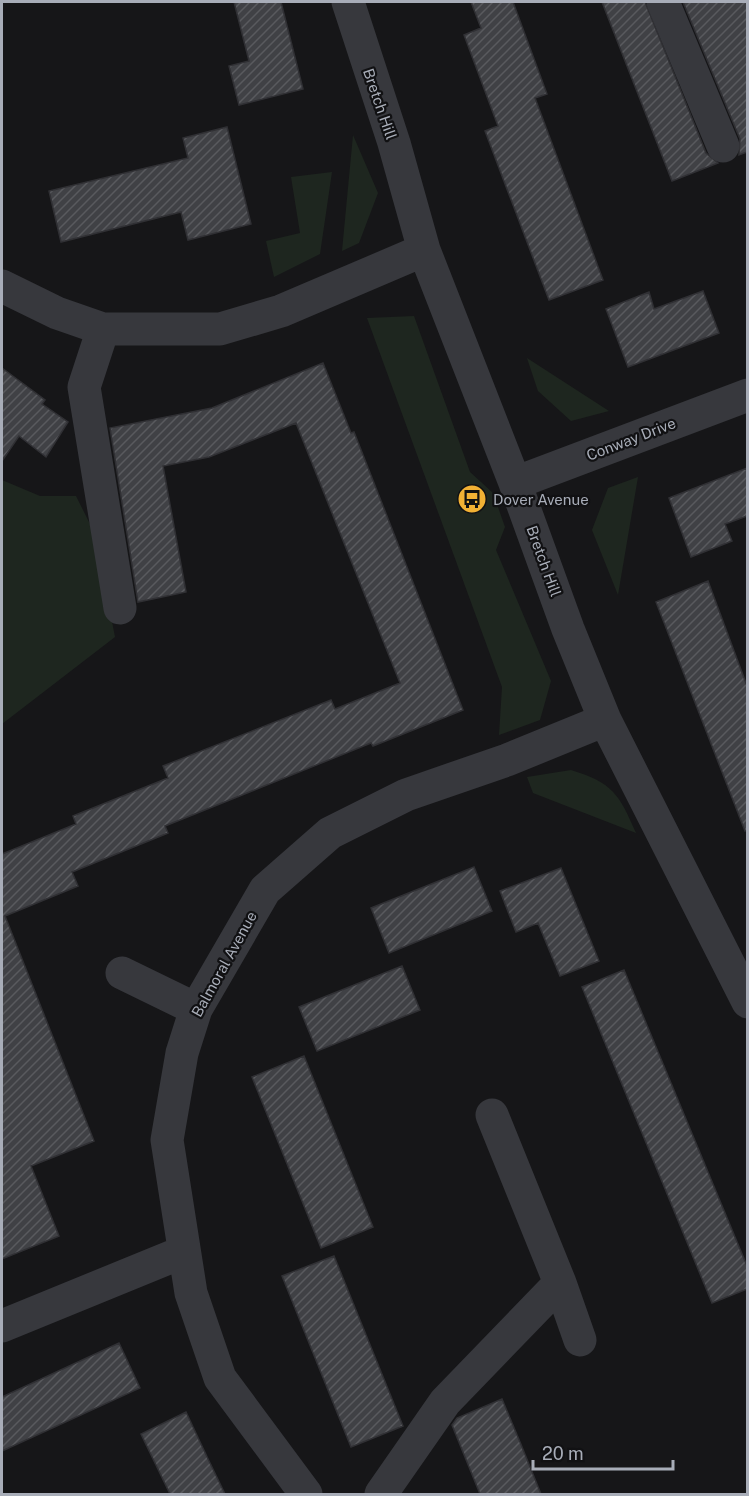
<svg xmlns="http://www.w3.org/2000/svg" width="749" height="1496" font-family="'Public Sans',sans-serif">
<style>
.green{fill:#1e261f}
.building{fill:url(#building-hatch);stroke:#303034;stroke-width:1.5}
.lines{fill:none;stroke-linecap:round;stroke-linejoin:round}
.minor{stroke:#37383d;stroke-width:33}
.labels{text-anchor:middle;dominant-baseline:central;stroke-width:4.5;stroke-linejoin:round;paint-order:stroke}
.street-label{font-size:15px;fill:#a8adb8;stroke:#111113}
.poi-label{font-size:15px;fill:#a8adb8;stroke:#111113;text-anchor:start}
</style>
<defs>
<pattern id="building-hatch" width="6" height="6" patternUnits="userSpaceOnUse" patternTransform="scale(1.5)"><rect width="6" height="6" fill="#404145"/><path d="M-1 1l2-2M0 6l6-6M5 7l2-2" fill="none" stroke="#595a5e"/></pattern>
</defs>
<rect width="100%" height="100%" fill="#161618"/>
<path class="green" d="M353 135 378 193 359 243 342 251Z
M332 172 320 254 274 277 266 241 300 233 291 177Z
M414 316 470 472 493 493 505 527 496 550 551 681 540 720 499 735 502 687 367 318Z
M527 358 609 411 571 421 538 391Z
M638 477 618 595 592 530 608 488Z
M2 480 40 496H76L95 534 115 637 2 724Z
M571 770C613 783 619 794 636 833L533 793 527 777Z"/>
<path class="building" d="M234 2H281L303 89 239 105 229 66 249 61Z
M471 2H513L547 94 535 98 603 280 549 300 485 131 498 126 464 35 481 28Z
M602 2H645L706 153 718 163 672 181Z
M683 2H747V152L739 155 740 139Z
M227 127 251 224 188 240 181 212 61 242 49 191 188 158 183 138Z
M703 291 719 333 628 367 606 309 649 292 654 309Z
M323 363 351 433 354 432 463 710 373 746 371 743 165 826 168 833 72 872 78 886 5 916 94 1141 31 1166 59 1236 2 1259V854L76 824 73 816 168 778 163 766 331 700 335 709 400 683 296 423 209 457 163 466 186 592 138 602 110 428 212 408Z
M2 368 45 400 42 404 68 422 46 457 19 436 2 461Z
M747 468V516L725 524 732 541 691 557 669 498Z
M708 581 747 686V830L745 831 656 602Z
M474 867 492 911 389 953 371 908Z
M561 868 599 961 560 976 538 923 516 932 500 891Z
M402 966 420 1010 317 1051 299 1007Z
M624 970 747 1266V1289L712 1303 582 987Z
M304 1056 373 1227 321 1248 252 1077Z
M334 1256 403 1426 351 1447 282 1276Z
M119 1343 140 1388 2 1451V1397Z
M502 1399 520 1442 541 1494H480L452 1425 457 1418Z
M186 1412 209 1461 225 1494H170L141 1434Z"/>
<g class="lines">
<path class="minor" d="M348 2 394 143 424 250 515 483 568 629 605 720 748 1002
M663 2 723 146
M2 286 57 313 103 329H220L281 311 424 250
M103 329 84 387 120 608
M515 483 748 395
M122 973 196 1009
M560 1283 580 1340
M2 1326 183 1252
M306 1494 220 1378 191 1293 167 1140 182 1053 196 1009 265 890 330 833 406 795 507 760 605 720
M381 1494 445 1402 560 1283 492 1115"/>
</g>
<defs>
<g id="bus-disc" transform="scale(1.5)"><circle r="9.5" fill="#f2b134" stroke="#111113"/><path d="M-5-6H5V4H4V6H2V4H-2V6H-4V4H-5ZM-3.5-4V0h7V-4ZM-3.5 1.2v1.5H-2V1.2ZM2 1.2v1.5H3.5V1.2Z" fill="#111"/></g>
</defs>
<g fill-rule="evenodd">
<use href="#bus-disc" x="472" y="499"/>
</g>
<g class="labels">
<g class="street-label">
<text transform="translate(380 104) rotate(71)">Bretch Hill</text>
<text transform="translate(631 439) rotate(-21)">Conway Drive</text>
<text transform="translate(544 561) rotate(70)">Bretch Hill</text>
<text transform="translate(224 964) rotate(-61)">Balmoral Avenue</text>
</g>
<g class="poi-label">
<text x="493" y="499">Dover Avenue</text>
</g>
</g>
<rect width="749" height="1496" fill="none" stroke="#a8adb8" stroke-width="6"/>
<path d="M533 1460v9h140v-9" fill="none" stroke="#a8adb8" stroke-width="3"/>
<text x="542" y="1460" font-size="18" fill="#a8adb8" stroke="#111113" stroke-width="4.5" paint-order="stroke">20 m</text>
</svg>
